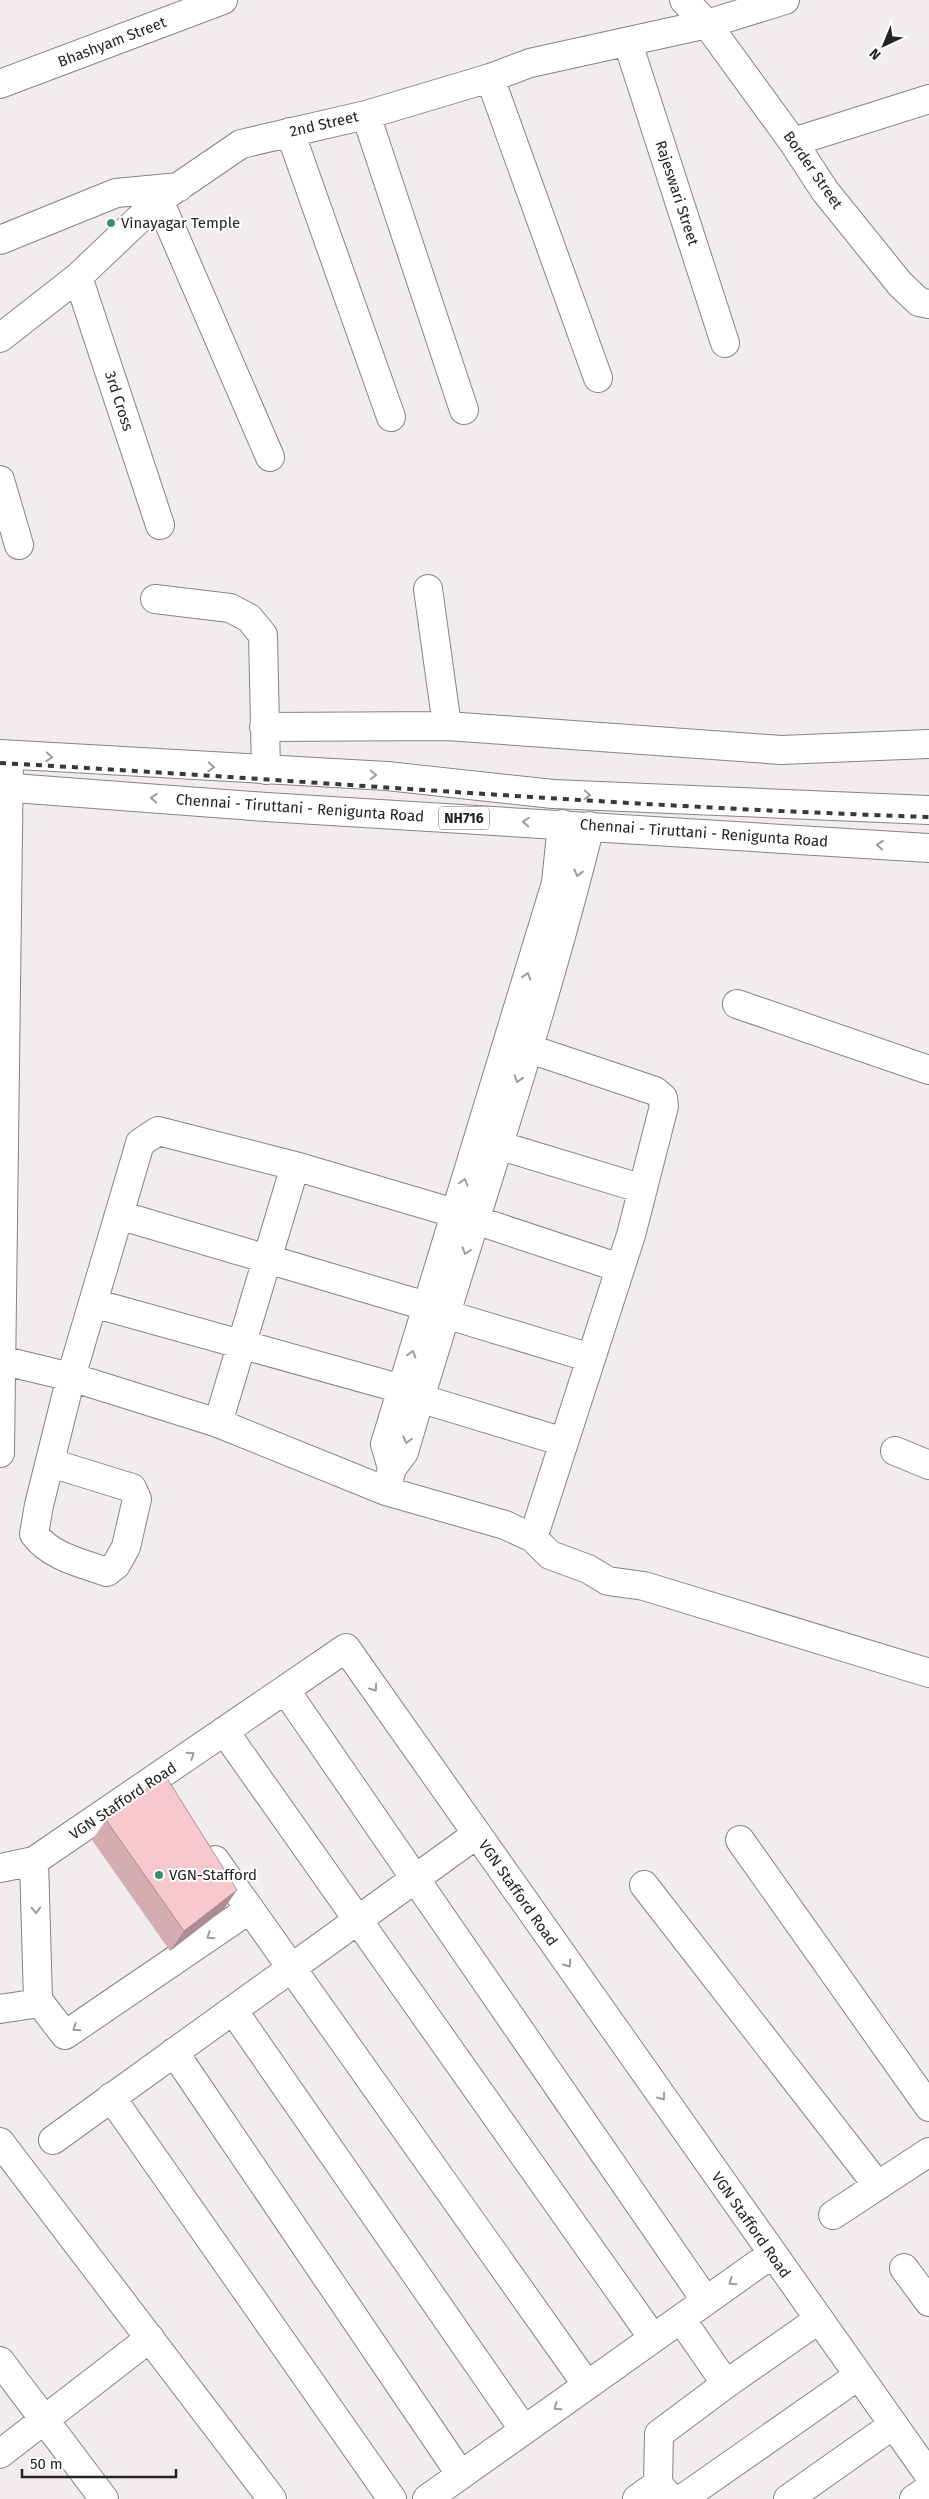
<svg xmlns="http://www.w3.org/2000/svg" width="929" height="2499" font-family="'Fira Sans',sans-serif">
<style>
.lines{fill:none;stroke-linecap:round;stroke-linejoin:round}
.minor-casing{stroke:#878384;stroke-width:30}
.highway-casing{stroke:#878384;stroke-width:30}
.minor{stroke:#fff;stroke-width:28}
.highway{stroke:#fff;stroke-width:28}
.rail{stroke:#3a3839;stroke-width:4;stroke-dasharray:6 6;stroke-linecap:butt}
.wall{fill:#d4adb2}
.shaded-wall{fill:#ad8d91}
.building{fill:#f7c9cf;stroke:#ad8d91}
.oneway{stroke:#9c9c9c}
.poi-dot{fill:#34936c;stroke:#fff;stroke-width:2}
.labels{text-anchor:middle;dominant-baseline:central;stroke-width:4;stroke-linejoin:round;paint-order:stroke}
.shield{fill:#fff;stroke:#666465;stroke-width:1}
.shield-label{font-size:14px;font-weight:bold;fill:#242223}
.street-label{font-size:15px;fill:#242223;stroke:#fff}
.poi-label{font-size:15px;fill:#242223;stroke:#fff;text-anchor:start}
</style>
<rect width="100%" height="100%" fill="#f1edee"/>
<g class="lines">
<g class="minor-casing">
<path id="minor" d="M684 0 707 24 785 0
M628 43 725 343
M490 78 598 378
M0 84 223 0
M366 115 464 410
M290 132 391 417
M793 142 929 99
M159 200 270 457
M0 240 116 193 179 187
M78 277 160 525
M0 338 78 277 159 200 241 144 366 115 490 78 530 63 707 24 793 142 825 191 900 284 919 302 929 304
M0 480 19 545
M428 589 447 726
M155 599 230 608 249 618 263 635 266 770
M264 727 447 726 781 750 929 744
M737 1004 929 1070
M527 1048 655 1091 663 1098 664 1106 631 1235 533 1538
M498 1145 643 1189
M119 1215 426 1306
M93 1303 402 1389
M445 1314 591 1358
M1 1360 71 1377 218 1423 386 1491 505 1525 533 1538 550 1555 588 1569 608 1581 644 1586 929 1673
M419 1398 564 1442
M218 1423 295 1166
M895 1451 929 1465
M0 1453 9 755
M51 1463 132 1488 137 1499 126 1547 116 1565 107 1572C81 1563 51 1557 34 1534L39 1505 71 1377 136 1157 140 1143 158 1131 295 1166 454 1213 620 1268
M392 1468 385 1444 556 883 562 824
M386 1491 392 1468 404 1452C465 1243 538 1037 590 826
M286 1691 706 2301
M225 1732 653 2338
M740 1840 929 2107
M215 1860 587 2385
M0 1868 34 1861 346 1648 929 2475
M644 1885 878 2186
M38 2000 65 2035 250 1909
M0 2009 33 2004 38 2000 34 1861
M233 2010 524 2430
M174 2052 461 2475
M111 2097 392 2499
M53 2140 477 1834
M0 2142 272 2499
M833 2215 929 2152
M904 2268 929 2302
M681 2319 726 2384
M0 2361 104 2499
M0 2454 150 2338
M427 2499 772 2254
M637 2499 658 2484
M671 2499 658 2484 659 2434 726 2384 818 2320
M682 2499 858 2376
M788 2499 893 2425
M914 2499 929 2489"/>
</g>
<g class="highway-casing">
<path id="highway" d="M0 754 387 776 553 794 929 810
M0 787 266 807 929 848"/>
</g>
<use href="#minor" class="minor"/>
<use href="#highway" class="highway"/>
<path class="rail" d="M0 763C310 780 619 807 929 817"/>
</g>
<path class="wall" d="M106 1820 237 1890 223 1910 170 1951 92 1840Z"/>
<path class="shaded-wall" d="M237 1890 223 1910 170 1951 184 1931Z"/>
<path class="building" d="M165 1775 237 1890 184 1931 106 1820Z"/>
<defs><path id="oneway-chevron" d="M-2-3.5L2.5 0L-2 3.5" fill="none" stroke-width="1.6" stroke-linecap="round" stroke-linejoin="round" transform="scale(1.25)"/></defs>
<g class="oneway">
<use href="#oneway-chevron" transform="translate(49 757) rotate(3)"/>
<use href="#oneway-chevron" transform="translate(211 767) rotate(3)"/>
<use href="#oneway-chevron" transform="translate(373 775) rotate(2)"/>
<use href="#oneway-chevron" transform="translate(587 795) rotate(2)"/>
<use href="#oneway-chevron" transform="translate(154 798) rotate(-176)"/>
<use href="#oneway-chevron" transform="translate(526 822) rotate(-177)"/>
<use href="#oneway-chevron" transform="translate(880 845) rotate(-176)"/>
<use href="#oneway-chevron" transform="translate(578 873) rotate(104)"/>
<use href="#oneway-chevron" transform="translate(527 976) rotate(-73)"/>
<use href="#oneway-chevron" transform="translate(518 1079) rotate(107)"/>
<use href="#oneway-chevron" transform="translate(464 1182) rotate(-73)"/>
<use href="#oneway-chevron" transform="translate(466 1251) rotate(108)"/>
<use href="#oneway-chevron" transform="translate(412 1354) rotate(-73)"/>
<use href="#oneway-chevron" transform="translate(407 1440) rotate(106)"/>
<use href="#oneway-chevron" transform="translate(374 1688) rotate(55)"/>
<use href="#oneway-chevron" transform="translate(191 1755) rotate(-34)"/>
<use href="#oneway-chevron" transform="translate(36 1910) rotate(88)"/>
<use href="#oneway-chevron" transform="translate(210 1936) rotate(146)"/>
<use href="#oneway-chevron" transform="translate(568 1964) rotate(55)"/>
<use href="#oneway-chevron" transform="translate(76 2028) rotate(146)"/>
<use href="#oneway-chevron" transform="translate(662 2097) rotate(55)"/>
<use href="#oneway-chevron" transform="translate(732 2282) rotate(145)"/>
<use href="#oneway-chevron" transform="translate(557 2407) rotate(145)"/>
</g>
<g class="poi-dot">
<circle cx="111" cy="223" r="5"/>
<circle cx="159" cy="1875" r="5"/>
</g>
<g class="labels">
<rect class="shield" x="439" y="806.5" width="50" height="23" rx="4"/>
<g class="shield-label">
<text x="464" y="818">NH716</text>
</g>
<g class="street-label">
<text transform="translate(112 42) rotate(-21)">Bhashyam Street</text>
<text transform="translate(324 124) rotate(-13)">2nd Street</text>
<text transform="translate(813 170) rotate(55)">Border Street</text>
<text transform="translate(677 193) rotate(72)">Rajeswari Street</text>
<text transform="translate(119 401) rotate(72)">3rd Cross</text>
<text transform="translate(300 808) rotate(4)">Chennai - Tiruttani - Renigunta Road</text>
<text transform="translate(704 833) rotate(4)">Chennai - Tiruttani - Renigunta Road</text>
<text transform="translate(123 1801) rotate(-34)">VGN Stafford Road</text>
<text transform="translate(518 1893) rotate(55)">VGN Stafford Road</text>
<text transform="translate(751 2225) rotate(55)">VGN Stafford Road</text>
</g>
<g class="poi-label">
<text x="121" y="223">Vinayagar Temple</text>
<text x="169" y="1875">VGN-Stafford</text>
</g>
</g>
<g transform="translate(884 45) rotate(224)" stroke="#ffffff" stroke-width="4" paint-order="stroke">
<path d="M0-4L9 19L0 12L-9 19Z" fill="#242223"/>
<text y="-8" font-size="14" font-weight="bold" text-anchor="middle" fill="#242223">N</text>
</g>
<path d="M22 2469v8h154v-8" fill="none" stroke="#242223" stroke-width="2.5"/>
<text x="30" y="2469" font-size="15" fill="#242223" stroke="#ffffff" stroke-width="4" paint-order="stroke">50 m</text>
</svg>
